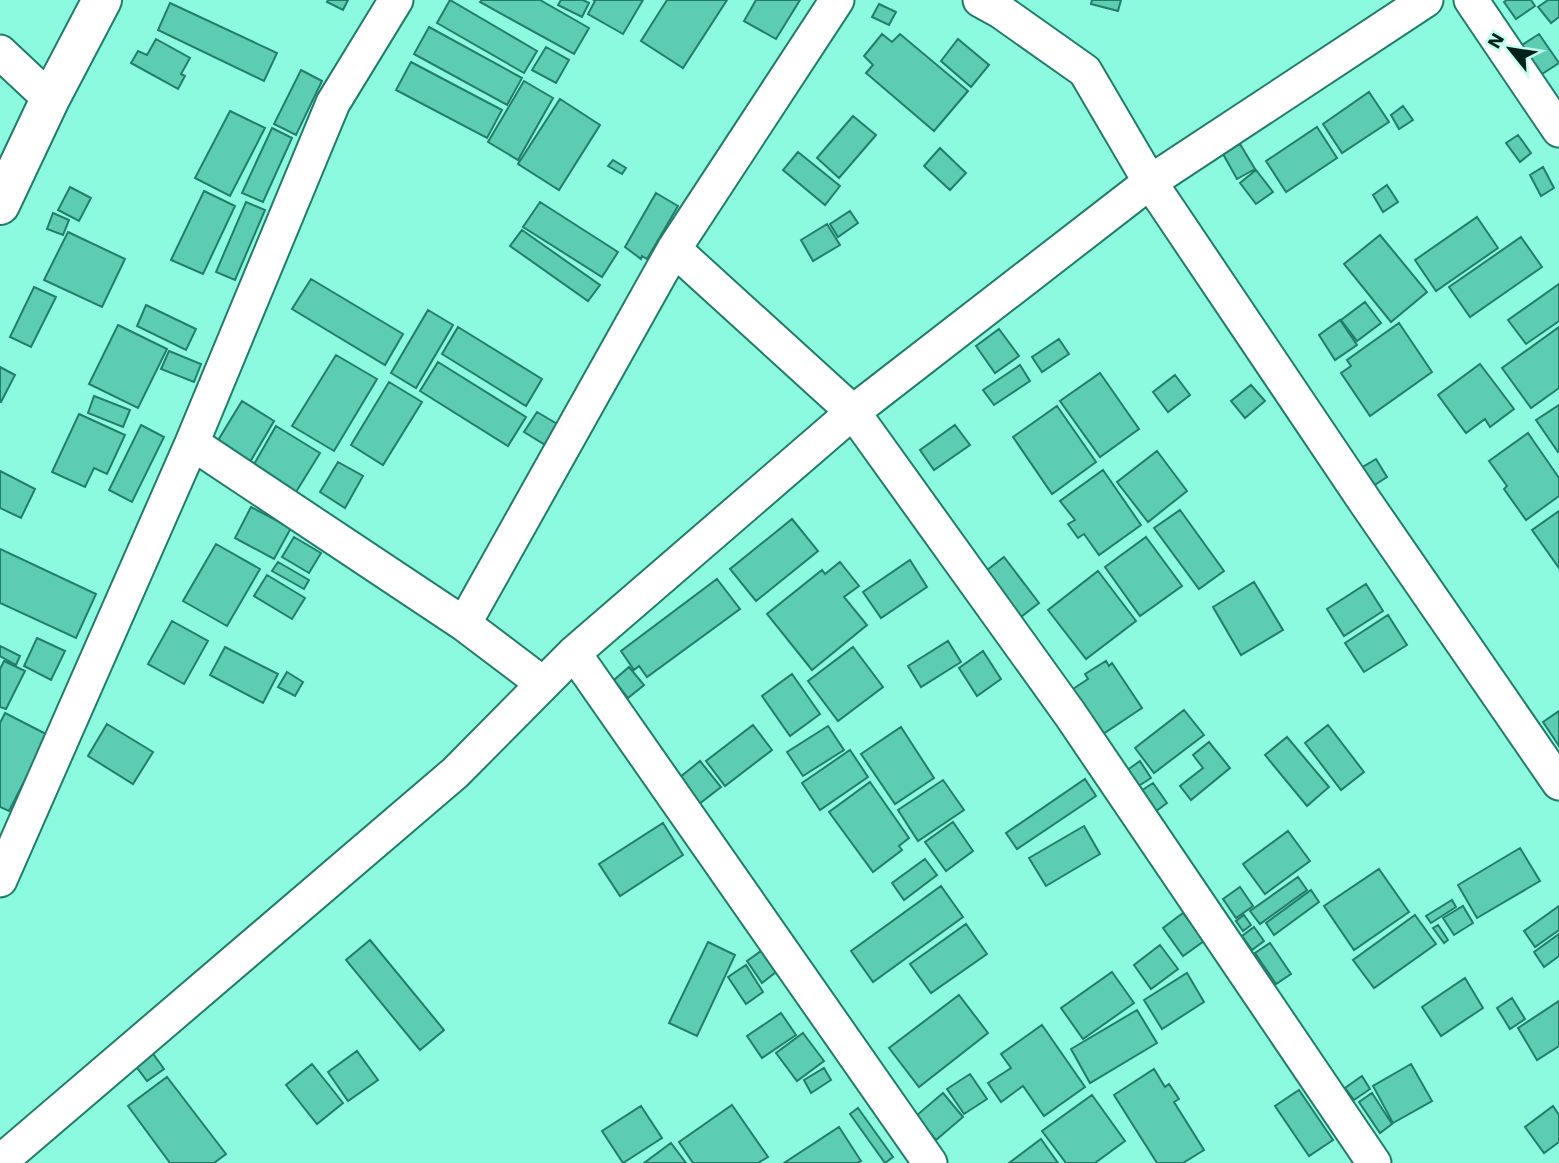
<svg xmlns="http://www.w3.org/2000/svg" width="1559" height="1163" font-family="'Work Sans',sans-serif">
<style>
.building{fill:#5cccb2;stroke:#247d6a;stroke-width:2}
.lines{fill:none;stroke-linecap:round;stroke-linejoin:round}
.street-casing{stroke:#227c69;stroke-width:37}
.secondary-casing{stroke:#227c69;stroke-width:42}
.street{stroke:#fff;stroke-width:33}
.secondary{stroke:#fff;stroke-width:38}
</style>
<rect width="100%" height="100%" fill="#8cfade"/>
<path class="building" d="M328 0H348L343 10 327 2Z
M450 0 537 51 524 73 437 23Z
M482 0H540L589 28 574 54 480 2Z
M561 0H583L589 3 582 17 558 5Z
M593 0H643L623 34 588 14 595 1Z
M667 0H727L683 68 641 41Z
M756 0H800L776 39 744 21Z
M1092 0H1121L1118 11 1091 4Z
M1507 0H1531L1535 6 1516 19 1504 2Z
M1548 0H1559V17L1551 23 1538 7Z
M170 3 277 53 264 81 158 30Z
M879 4 896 12 889 25 872 17Z
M429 27 522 78 507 105 414 54Z
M882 34 892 42 900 34 968 91 934 131 866 73 873 65 864 56Z
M1539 34 1559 63 1539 76 1519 47Z
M156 39 190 58 181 74 185 76 178 89 131 63 138 51 147 55Z
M958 39 989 65 971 87 941 61Z
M546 47 569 60 556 83 532 70Z
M411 62 502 110 487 138 396 90Z
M301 70 322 81 296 135 274 124Z
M524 81 553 98 518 160 488 142Z
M1369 92 1389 122 1342 153 1323 124Z
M560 99 600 125 559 190 518 164Z
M1403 106 1413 120 1399 129 1391 115Z
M230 111 265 128 230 196 195 178Z
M853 116 876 135 839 178 817 158Z
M1317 127 1337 158 1286 192 1266 161Z
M272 128 292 138 263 202 242 193Z
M1518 135 1531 153 1520 162 1506 143Z
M1240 144 1255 169 1237 179 1223 154Z
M940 148 966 173 950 190 924 166Z
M798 152 840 186 825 205 783 170Z
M613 160 626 168 622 174 608 166Z
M1543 167 1554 188 1541 196 1530 175Z
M1256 170 1273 192 1256 204 1240 183Z
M1387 185 1398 202 1383 212 1373 195Z
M70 187 91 198 79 221 58 210Z
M204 191 235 206 203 274 171 260Z
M656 193 678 206 647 259 642 256 641 259 625 247Z
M246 202 265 210 235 280 216 272Z
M540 202 618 252 602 277 523 227Z
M850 211 858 223 838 237 830 224Z
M53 213 69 220 63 235 47 229Z
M1477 217 1498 248 1436 291 1415 260Z
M827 224 840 245 813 261 801 240Z
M522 230 600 285 588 301 510 246Z
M68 232 125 259 102 307 44 280Z
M1380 235 1427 292 1391 322 1344 264Z
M1521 237 1542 267 1470 317 1449 287Z
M311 279 403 334 385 365 292 309Z
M1559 284V321L1526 344 1508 320Z
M34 287 56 297 31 347 10 337Z
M1365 302 1381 323 1357 341 1341 320Z
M146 305 196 329 186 350 137 326Z
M428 310 453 325 416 388 391 373Z
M1340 320 1357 345 1335 360 1319 335Z
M1399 323 1432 372 1370 416 1341 373 1351 366 1347 360Z
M118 325 167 349 138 408 89 384Z
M458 327 542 379 526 406 442 354Z
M1559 327V388L1531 408 1502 368Z
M999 329 1019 356 995 373 976 346Z
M1059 339 1069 354 1042 372 1032 357Z
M169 351 201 364 194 382 161 369Z
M336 355 377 379 334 451 292 426Z
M438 362 526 417 508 446 420 391Z
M1480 364 1514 409 1490 427 1485 419 1466 433 1438 395Z
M1020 365 1030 381 994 405 983 390Z
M0 367 15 375 1 402H0Z
M1100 373 1139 429 1100 457 1060 401Z
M1175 375 1190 395 1168 412 1153 392Z
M389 382 422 402 383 465 351 445Z
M1251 385 1265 401 1245 418 1231 401Z
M94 396 130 410 123 427 88 413Z
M242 401 274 421 250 462 217 442Z
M1559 405V451L1558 452 1536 420Z
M1057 406 1096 462 1052 494 1013 437Z
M537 412 559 425 547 446 524 432Z
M79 414 125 435 107 474 94 468 85 487 52 472Z
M141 425 164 437 132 502 109 490Z
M955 425 970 445 934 470 920 450Z
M276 426 320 453 296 492 253 466Z
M1528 433 1559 478V496L1526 520 1504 489 1507 486 1489 461Z
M1157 451 1187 491 1148 522 1117 482Z
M1376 459 1387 477 1370 488 1361 468Z
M338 462 363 476 345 508 320 492Z
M1103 470 1141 525 1099 555 1084 534 1078 538 1068 524 1075 520 1060 501Z
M0 471 35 489 21 518 0 508Z
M251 507 291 528 274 559 235 538Z
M1180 510 1224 571 1199 589 1154 528Z
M1559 511V568L1532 530Z
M792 519 818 551 756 601 730 569Z
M294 537 321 553 309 573 282 557Z
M1146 537 1182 586 1140 616 1105 567Z
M216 544 260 569 227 626 183 601Z
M0 549 96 594 76 638 0 603Z
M1004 557 1039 603 1017 620 982 574Z
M910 560 927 587 881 618 863 592Z
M278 562 309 580 304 589 272 571Z
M840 562 859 586 844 597 867 625 812 670 767 614 822 570 825 574Z
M1098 571 1136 621 1086 659 1048 610Z
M267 575 305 598 292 619 254 596Z
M717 579 740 609 647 677 639 666 634 670 621 651Z
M1254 582 1283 630 1241 655 1213 607Z
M1366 584 1383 611 1344 636 1327 609Z
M1388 615 1407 645 1364 672 1345 643Z
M172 621 208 641 184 684 148 664Z
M37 638 65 651 51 680 24 666Z
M948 641 961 662 921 687 908 666Z
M0 646 20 656 16 665 0 656Z
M225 647 278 674 263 703 210 675Z
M853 647 883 687 838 721 808 681Z
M983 651 1001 679 977 696 959 668Z
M4 661 25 671 6 709 0 707V669Z
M1106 661 1109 666 1112 663 1142 708 1103 734 1073 689 1088 679 1085 674Z
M629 667 644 685 628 698 614 680Z
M287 672 303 682 295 696 278 687Z
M792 674 820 714 790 736 762 696Z
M1184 710 1204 735 1154 773 1135 748Z
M1559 711V746L1543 722Z
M5 713 48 735 9 811 0 807V723Z
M107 724 153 752 133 784 88 756Z
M753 725 772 750 725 786 706 761Z
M1328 725 1364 772 1341 790 1305 743Z
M828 726 844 750 803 776 787 752Z
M901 727 934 778 895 804 861 754Z
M1287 737 1329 787 1307 806 1265 755Z
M1209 742 1230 768 1191 800 1180 786 1203 768 1193 755Z
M850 750 868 777 820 810 802 783Z
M700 761 721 787 699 804 679 778Z
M1140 761 1151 778 1137 787 1126 771Z
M1085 779 1096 796 1017 849 1006 833Z
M943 780 964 810 918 841 898 810Z
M870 782 909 838 899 846 902 850 873 872 829 812Z
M1153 783 1167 803 1151 815 1141 791Z
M953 822 973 851 946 871 925 842Z
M663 823 683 855 620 896 599 864Z
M1084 826 1100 854 1046 886 1029 858Z
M1288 831 1310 861 1265 894 1243 864Z
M1520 848 1540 881 1477 918 1458 885Z
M925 859 937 875 904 900 892 883Z
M1379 869 1409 912 1354 950 1324 906Z
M1298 877 1307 890 1260 924 1250 911Z
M941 886 963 917 873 982 851 951Z
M1240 887 1253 906 1236 918 1223 899Z
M1311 890 1319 902 1274 935 1266 923Z
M1452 900 1456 907 1431 923 1426 916Z
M1463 906 1473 923 1454 935 1443 918Z
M1559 906V930L1535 947 1524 931Z
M1183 913 1204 941 1183 956 1163 928Z
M1244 915 1251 925 1243 931 1236 921Z
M1415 915 1436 944 1374 988 1353 960Z
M966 924 987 954 931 993 910 964Z
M1438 925 1448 940 1444 943 1433 928Z
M1254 927 1264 941 1252 950 1242 936Z
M1559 934V956L1544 967 1534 952Z
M370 940 444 1030 420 1050 346 960Z
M708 942 735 955 697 1036 669 1023Z
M1270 943 1291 974 1276 984 1255 953Z
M1160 945 1178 969 1151 989 1134 965Z
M761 951 776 972 762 983 747 961Z
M746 965 763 992 746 1004 728 977Z
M1112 972 1134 1003 1083 1039 1061 1008Z
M1187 973 1204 1002 1162 1029 1144 1000Z
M1465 978 1483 1008 1441 1036 1422 1007Z
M959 995 988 1033 919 1087 889 1048Z
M1512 998 1525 1019 1510 1029 1497 1008Z
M1559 1001V1046L1537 1060 1518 1028Z
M1137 1010 1157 1043 1090 1083 1071 1049Z
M781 1013 796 1035 762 1058 747 1036Z
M1042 1025 1085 1087 1044 1116 1023 1086 1001 1102 988 1083 1011 1068 1001 1054Z
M803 1033 824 1061 797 1081 776 1053Z
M149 1048 164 1069 147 1081 132 1061Z
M357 1051 378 1080 348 1101 328 1072Z
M312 1064 343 1103 317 1124 286 1085Z
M1411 1064 1432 1101 1393 1123 1373 1086Z
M824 1068 831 1080 811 1093 804 1080Z
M1154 1069 1165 1087 1169 1084 1179 1099 1174 1102 1204 1150 1183 1163H1157L1114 1095Z
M970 1074 987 1099 964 1114 947 1089Z
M1362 1076 1370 1089 1354 1100 1345 1088Z
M167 1077 226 1154 214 1163H170L128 1106Z
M1299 1090 1333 1140 1309 1156 1275 1106Z
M943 1093 963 1117 936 1140 916 1116Z
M1372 1093 1392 1124 1380 1133 1359 1102Z
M1092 1095 1125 1141 1095 1163H1066L1042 1131Z
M732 1105 768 1157 758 1163H693L679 1142Z
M641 1106 662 1138 623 1163 602 1131Z
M1553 1106 1559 1115V1142L1544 1153 1525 1127Z
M858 1108 893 1157 885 1163 850 1114Z
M839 1127 861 1161 857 1163H784Z
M1041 1139 1058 1163H1009Z
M671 1143 686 1163H644Z"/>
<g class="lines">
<g class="street-casing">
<path id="street" d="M980 0 1000 11 1085 71 1150 182 1364 500 1559 783
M1471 0 1559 130
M0 52 50 99
M674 249 853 412 1070 714 1374 1163
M192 443 464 624 542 683
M464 624 674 249 837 0
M574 653 930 1163
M0 880 192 443 333 103 396 0
M0 1162 455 773 574 653 853 412 1150 182 1426 0"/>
</g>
<g class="secondary-casing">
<path id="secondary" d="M0 205 50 99 102 0"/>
</g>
<use href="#street" class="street"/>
<use href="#secondary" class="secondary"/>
</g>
<g transform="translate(1510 49) rotate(300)" stroke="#c1feed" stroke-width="5" paint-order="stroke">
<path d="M0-5L12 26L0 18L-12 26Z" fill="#00221b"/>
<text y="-10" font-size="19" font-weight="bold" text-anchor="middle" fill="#00221b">N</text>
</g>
</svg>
